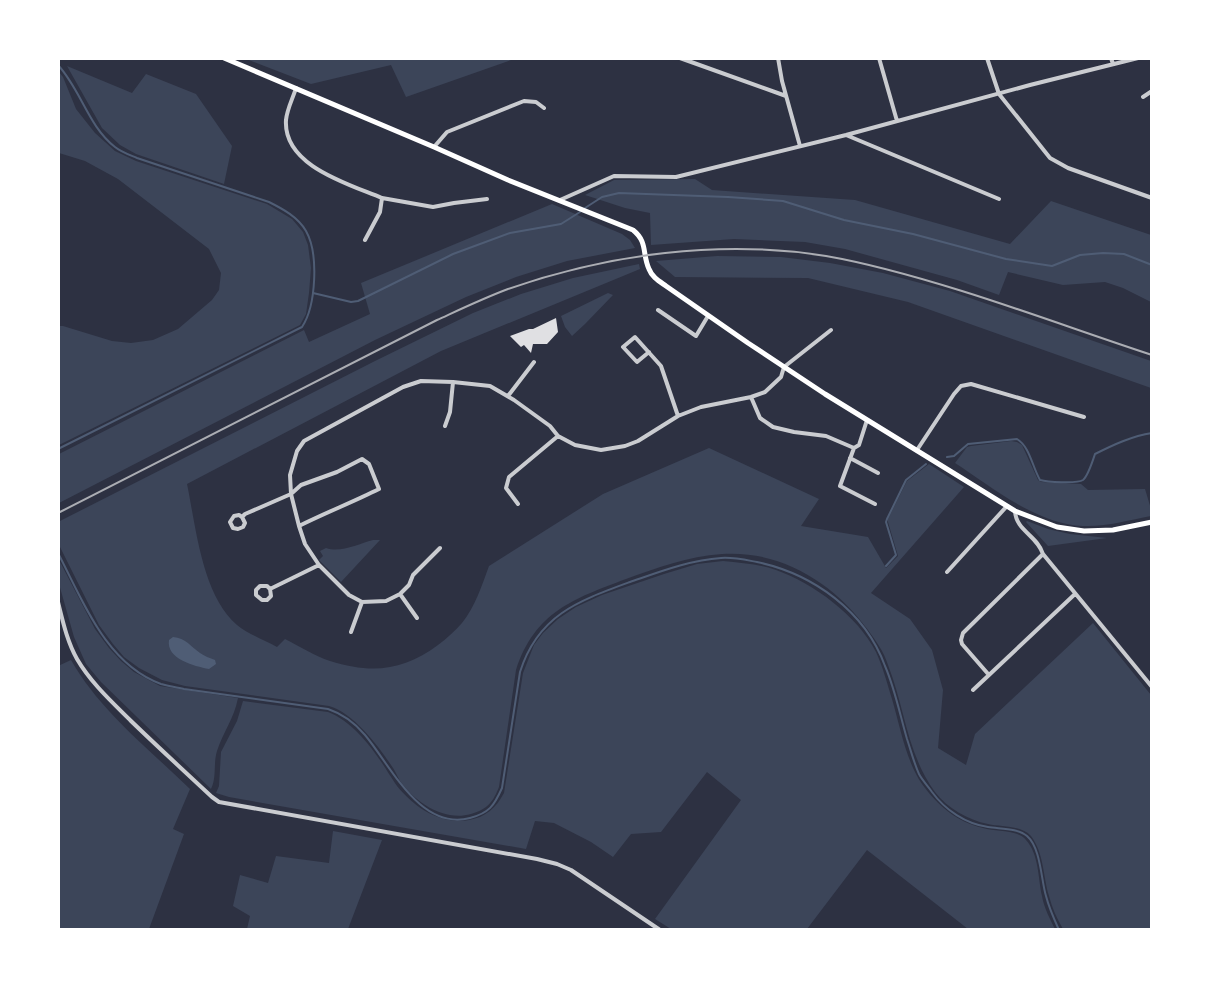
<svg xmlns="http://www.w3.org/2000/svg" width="1210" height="988" font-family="Mulish,sans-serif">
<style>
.green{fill:#3c4559}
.water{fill:#4f5d75}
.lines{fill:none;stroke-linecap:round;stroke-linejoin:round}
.stream{stroke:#4f5d75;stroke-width:2}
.building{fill:#e0e0e3}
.minor{stroke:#caccd0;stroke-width:4}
.secondary{stroke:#fff;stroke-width:5}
.rail{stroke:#abadb3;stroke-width:2}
</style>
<rect width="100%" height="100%" fill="#2d3142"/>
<path class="green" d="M246 59H514L406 97 391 65 311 84Z
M67 66 132 93 146 74 196 94 232 146 224 184 136 154 120 145 102 128Z
M59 72 63 77 76 109 95 133 115 151 136 161 267 204 292 219 303 232 308 245 311 268 309 293 306 314 300 325 59 445V326H63L112 341 131 343 153 340 178 329 212 300 219 290 221 273 209 249 118 179 85 161 59 153Z
M695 179 712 190 855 200 1010 244 1051 201 1151 235V302L1123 288 1105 282 1063 285 1008 272 999 295 957 280 845 249 805 242 734 239 651 245 650 213 625 208 585 195 614 180Z
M552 204 622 234 630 240 635 248 567 261 516 277 466 297 375 340 59 503V454L304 330 309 342 370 314 361 283Z
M717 256 781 257 830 263 883 273 950 291 1151 361V388L908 302 808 278 675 277 656 261Z
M639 264 640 269 441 351 187 484C196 527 202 595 237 625 248 634 264 640 277 647L285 639C299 646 315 656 330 661 372 674 403 671 438 645 446 639 455 631 462 623 475 607 482 585 489 566L603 494 709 448 819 499 801 526 868 537 886 568 898 556 888 522V519L907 481 929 464 964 487 871 593 910 619 932 650 943 690 938 748 966 765 975 734 1093 623 1151 695V929H1063C1057 919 1052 908 1049 896 1043 876 1044 853 1031 836 1021 825 1001 827 988 824 968 820 947 808 935 792 907 754 905 708 888 665 884 652 876 641 868 630 834 583 781 550 722 554 688 556 657 568 626 579 573 599 535 612 516 670L499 787C493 802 488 809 471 814 444 822 415 802 400 781 397 776 395 770 391 765 377 744 353 713 329 706L185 686 162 680 139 668 124 657 113 644 99 625 59 545 58 522 375 361 473 313 521 294 573 278Z
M608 293 613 295 585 324 572 336 565 327 561 316Z
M1011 441 1017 442 1022 445 1038 480 1041 482 1081 484 1088 490 1145 489 1151 509V516C1129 520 1106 527 1083 526 1036 524 992 487 955 463L967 447 971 446Z
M1027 521 1048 529 1070 534 1107 538 1048 546 1026 522Z
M373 540H380L341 582 319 560 323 556 320 551 326 548C341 553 358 544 373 540Z
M58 558 95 629 109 648 121 661 134 672 160 686 238 698C234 719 223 732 217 751 213 764 217 777 211 789L101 682 86 664 74 637 59 584Z
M723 561C741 563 759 564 776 570 813 583 858 616 876 652 883 667 887 683 892 699 900 726 906 761 922 784 938 806 957 822 983 828 996 832 1017 829 1026 840 1039 854 1038 878 1042 896 1044 908 1050 919 1055 929H968L867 850 807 929H671L655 919 741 800 707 772 661 832 631 834 613 857 591 842 554 823 535 821 526 849 229 797 216 793 219 786 221 752 237 721 243 701 328 712C354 722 375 751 389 774 392 778 394 782 397 786 414 807 440 825 469 820 486 817 496 808 504 793L523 673 534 645 543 633 558 619 576 607 602 595 664 574 697 564Z
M71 660C100 711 148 748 190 789L173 829 184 834 149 929H59L58 666Z
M333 831 382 840 348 929H247L250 916 233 906 240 875 268 883 276 856 329 863Z"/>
<path class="water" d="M173 637C186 638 190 646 200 653 204 656 210 658 215 660L216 664 209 669C194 666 166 659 169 640Z"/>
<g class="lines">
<path class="stream" d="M58 65C81 90 88 126 115 147 121 152 130 155 137 158L269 202C283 209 298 217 306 231 319 254 316 306 302 327L58 449
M585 208 602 197 619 193 728 197 783 201 844 220 913 234 1006 259 1052 266 1080 255 1103 253 1124 254 1152 265
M313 293 351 302 358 301 453 254 510 233 561 224 580 212
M947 457 954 456 968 444 1017 439C1030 447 1032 466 1040 480 1047 482 1077 484 1083 480 1088 476 1093 460 1095 454 1113 445 1132 436 1152 433
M58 553C83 601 106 664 161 684 168 686 176 687 184 689L328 709C343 714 355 723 365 735 391 766 420 831 470 818 489 813 494 806 502 788L520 672C538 615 578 601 630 582 659 572 690 560 721 558 733 557 746 560 757 562 813 574 865 611 885 666 895 689 900 715 907 739 911 751 914 763 919 774 922 780 928 786 932 792 945 810 966 824 988 827 1000 829 1018 828 1027 836 1041 848 1041 880 1046 896 1049 908 1054 919 1059 930
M886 566 896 555 886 522 887 519 906 480 926 464"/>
</g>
<path class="building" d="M556 318 558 332 547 344H533L531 353 524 345 521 347 510 336 529 329H533Z"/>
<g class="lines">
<path class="minor" d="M680 58 786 96
M778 58 782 81 800 146
M879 58 897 121
M987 58 999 94 1050 158 1068 168 1152 198
M1111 58 1113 64
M296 88C293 98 287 109 286 120 283 166 349 184 382 198L380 212 365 240
M1143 97 1152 91
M846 135 999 199
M434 147 447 132 524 101 536 102 544 108
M382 198 433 207 454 203 487 199
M560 200 614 176 676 177 846 135 1030 85 1138 58
M658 310 696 336 708 316
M649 352 637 362 623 347 635 337 661 366 678 416
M508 396 534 362
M751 397 760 418 773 427 794 432 826 436 854 448
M867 420 859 445 854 448 840 486 875 504
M445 426 450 412 453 382
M917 450 954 394 961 386 971 384 1084 417
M850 458 878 473
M518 504 506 488 509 477 558 436
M1015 511C1016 531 1037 535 1043 554L1152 687
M242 517 245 523 243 527 238 529 233 528 230 522 234 516 239 515 242 517 245 514 291 494 301 485 337 472 362 459 369 464 379 489C353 502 325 513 299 526
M440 548 413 575 409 585 400 594 386 601 362 602 349 595 319 565 305 544 299 526 291 494 290 475 297 451 304 441 403 387 421 381 453 382 490 386 514 400 550 426 558 436 575 445 601 450 625 446 638 441 678 416 701 407 751 397 765 392 781 377 784 367 831 330
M1043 554 963 633 961 640 962 644 989 675 1075 594
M947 572 1007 506
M270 589 267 586H260L256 590V595L262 600H267L271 596 270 589 319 565
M400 594 417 618
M58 602C63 622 67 641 77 659 91 683 112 702 131 721 158 747 185 772 212 797L219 802 537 859 557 864 571 870 660 930
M351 632 362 602
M973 690 989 675"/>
<path class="secondary" d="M224 58 434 147 508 180 633 230C648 242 642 254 649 269 652 277 659 281 666 286L748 343 825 394 1015 511 1057 527 1084 531 1113 530 1152 522"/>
<path class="rail" d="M58 513 437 320C461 309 484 298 508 289 609 254 720 239 826 256 872 264 917 277 962 291 1026 311 1088 334 1152 355"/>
</g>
<rect width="1210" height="988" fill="none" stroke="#ffffff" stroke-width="120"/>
</svg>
